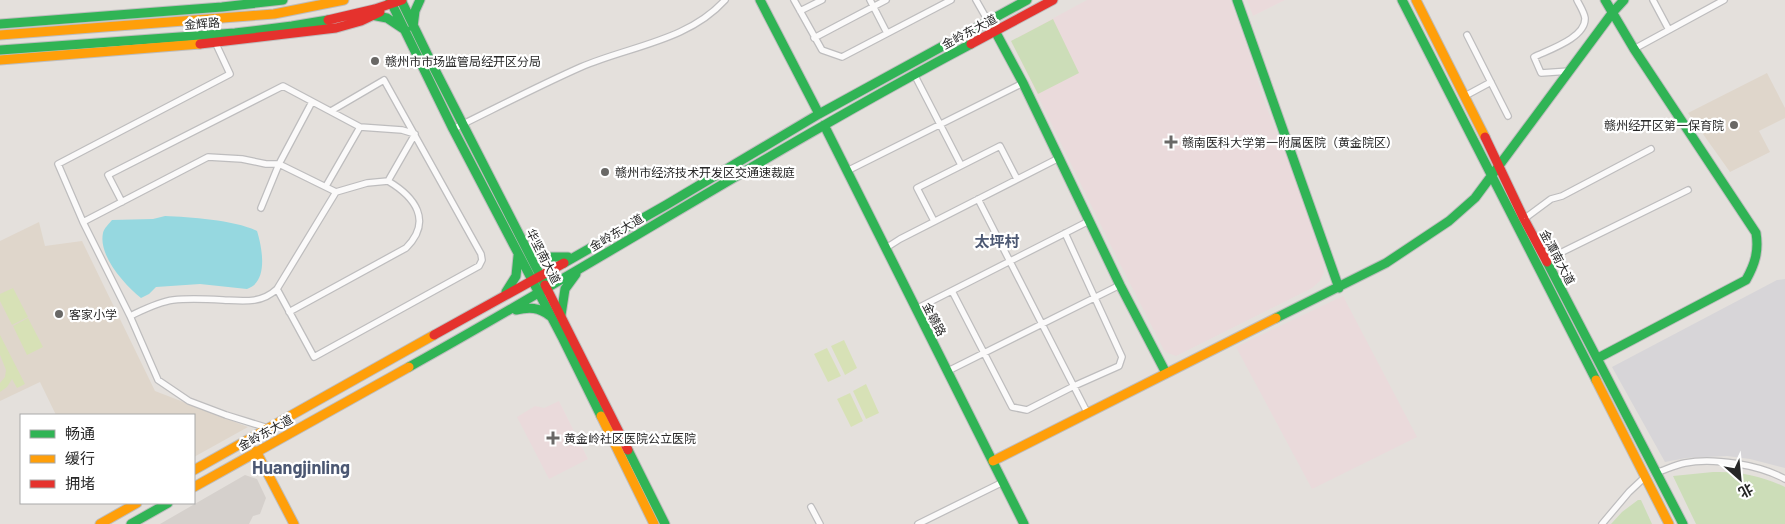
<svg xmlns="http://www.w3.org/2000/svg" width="1785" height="524" font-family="Barlow,'Noto Sans SC',sans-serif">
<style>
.industrial{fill:#d7d5d8}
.education{fill:#dfd6cb}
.medical{fill:#eadadb}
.green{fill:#ccddb8}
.pitch{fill:#d7e1b6}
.plaza{fill:#d5d0cc}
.water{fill:#96d8e0}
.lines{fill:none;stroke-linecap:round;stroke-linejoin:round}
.street-casing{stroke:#bebdbe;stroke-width:8}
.fast-casing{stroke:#bebdbe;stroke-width:11}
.slow-casing{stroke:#bebdbe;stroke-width:11}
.jam-casing{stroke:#bebdbe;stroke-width:11}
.street{stroke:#fbfafa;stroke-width:5.5}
.fast{stroke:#30b455;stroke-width:9}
.slow{stroke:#ff9f0a;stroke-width:9}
.jam{stroke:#e5322d;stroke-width:9}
.poi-dot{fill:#696866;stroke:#fff;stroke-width:2}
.labels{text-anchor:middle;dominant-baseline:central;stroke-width:4.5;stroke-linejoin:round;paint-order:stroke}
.street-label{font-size:12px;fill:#272727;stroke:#fff}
.poi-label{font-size:12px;fill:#272727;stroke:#fff;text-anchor:start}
.quarter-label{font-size:15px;font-weight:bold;fill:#4c5873;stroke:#fff}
.district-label{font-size:18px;font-weight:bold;fill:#4c5873;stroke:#fff}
</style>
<rect width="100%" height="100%" fill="#e4e0dc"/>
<path class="industrial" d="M1785 279V468L1750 459 1727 456 1686 458 1665 462 1612 367 1777 280Z"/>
<path class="education" d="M1767 73 1785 108V118L1759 131 1770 152 1730 172 1688 113Z
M39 222 45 246 82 241 155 391 248 427 194 457V415H56L40 382 0 401V241Z"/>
<path class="medical" d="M1087 0H1230L1243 34 1266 106 1296 179 1324 262V273L1320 281 1312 288 1176 356 1165 352 1118 260 1011 41Z
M1247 0H1285L1253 16Z
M1343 296 1417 437 1312 489 1236 347Z
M559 401 588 459 549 479 517 417 535 406 544 408Z"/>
<path class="green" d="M1053 19 1079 73 1038 94 1011 41Z
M1713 472C1739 471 1762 476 1785 487V524H1696L1673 476Z
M1638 500H1641L1652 524H1611L1622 512Z"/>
<path class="pitch" d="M13 288 28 317 12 325 0 301V294Z
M28 318 43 347 27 355 13 326Z
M0 335 25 384 17 388 12 379 7 387 0 392V383L5 377 6 370 0 355Z
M844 340 857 368 845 375 831 346Z
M827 348 841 376 828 382 814 354Z
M866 384 879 413 866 419 853 391Z
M850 393 863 421 851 427 837 399Z"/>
<path class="plaza" d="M245 475 257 479 266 498 260 514 253 516 249 524H160Z"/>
<path class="water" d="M165 216C190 217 235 220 257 231 262 247 269 282 247 289L200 284 156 287 149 294 141 298C125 285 98 256 103 233 104 228 109 224 112 220L153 219Z"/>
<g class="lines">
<g class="street-casing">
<path id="street" d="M794 0 822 50 842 57 951 0
M870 0 887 33
M976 0 988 21
M1653 0 1669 30
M800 11 822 0
M1467 35 1508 116
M814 38 886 0
M216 44 230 74 58 164 83 222 130 316 158 380 189 401 226 415 268 428
M1634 49 1724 0
M1570 71 1541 73 1534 57C1548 50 1586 38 1585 18 1584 12 1580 6 1577 0
M914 74 961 165
M1465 96 1491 82
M453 129C496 108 538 86 581 67 630 46 688 41 725 0
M847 171 1023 83
M326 186 360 127
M978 199 1088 414
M122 202 108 175 283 86 360 127 402 130 415 134 388 181
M261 208 279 164 312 102
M1524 219 1551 199 1562 196 1651 149
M934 221 917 188 1000 146 1017 179
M83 222 208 157 242 159 266 164H279L336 192
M886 248 900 239 1059 158
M1546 260 1688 190
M277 289 314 357 479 266 482 260 481 254 384 80 331 111
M952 291 1012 407 1027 410 1074 386 1119 366 1122 357 1065 233
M916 309 1089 221
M130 316C143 310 158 302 173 300 189 298 207 299 223 300 243 301 261 304 277 289L336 192 367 183 388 181C415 197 433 221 406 248L289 312
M948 371 1120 285
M1655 473C1665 470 1675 465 1685 463 1713 457 1760 465 1785 479
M811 507 820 524
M918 524 1003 482
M1602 524 1629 492 1645 477"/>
</g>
<g class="fast-casing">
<path id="fast" d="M390 0 453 129 563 339 601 416
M401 0 431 62 545 285
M760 0 819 114
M1237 0 1339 288
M1402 0 1596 380
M366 14 387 18 405 30
M0 24 222 7 283 0
M413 27 415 11 420 0
M995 31 1023 83 1120 285 1166 373
M0 50 235 33 292 26 328 20
M824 125 1024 524
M527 249 547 257H568
M1547 262 1683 524
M564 263 666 205 819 114 1027 0
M506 292 516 276 518 256
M516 310C529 307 539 307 550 316
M561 315 565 289 576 274
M1276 318 1386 263 1449 221 1475 198 1613 12 1624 0
M1598 358 1746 280C1755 264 1759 251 1756 233L1634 49 1605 0
M409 367C598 262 780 145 971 44
M628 450 665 524
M131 524 168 503"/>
</g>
<g class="slow-casing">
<path id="slow" d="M1416 0 1485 137
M0 35 274 14 344 0
M0 60 200 44
M1596 380 1669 524
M601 416 654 524
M256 451 294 524
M993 461 1276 318
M194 470 434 335
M194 487 409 367
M100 524 137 503"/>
</g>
<g class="jam-casing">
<path id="jam" d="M328 20 375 9 402 0
M200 44 336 28 361 21 380 12
M971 44 1053 0
M1485 137 1524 219 1547 262
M545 285 628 450
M434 335 564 263"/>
</g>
<use href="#street" class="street"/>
<use href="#fast" class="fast"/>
<use href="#slow" class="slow"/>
<use href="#jam" class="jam"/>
</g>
<g class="poi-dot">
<circle cx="375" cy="61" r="5"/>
<circle cx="1734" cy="125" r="5"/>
<path d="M1168.5 134.5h5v5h5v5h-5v5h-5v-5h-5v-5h5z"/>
<circle cx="605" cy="172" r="5"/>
<circle cx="59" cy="314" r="5"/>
<path d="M550.5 430.5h5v5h5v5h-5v5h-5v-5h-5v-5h5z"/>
</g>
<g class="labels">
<g class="street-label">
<text transform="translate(202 23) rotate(-4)">金辉路</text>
<text transform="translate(969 31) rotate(-28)">金岭东大道</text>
<text transform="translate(616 232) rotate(-31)">金岭东大道</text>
<text transform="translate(544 256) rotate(63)">华坚南大道</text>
<text transform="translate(1558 257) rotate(62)">金潭南大道</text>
<text transform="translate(935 319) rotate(63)">金赣路</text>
<text transform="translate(265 432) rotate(-29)">金岭东大道</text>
</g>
<g class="poi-label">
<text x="385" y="61">赣州市市场监管局经开区分局</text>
<text x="1724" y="125" text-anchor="end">赣州经开区第一保育院</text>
<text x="1182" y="142">赣南医科大学第一附属医院（黄金院区）</text>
<text x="615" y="172">赣州市经济技术开发区交通速裁庭</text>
<text x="69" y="314">客家小学</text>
<text x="564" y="438">黄金岭社区医院公立医院</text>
</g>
<g class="quarter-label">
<text x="997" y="241">太坪村</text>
</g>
<g class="district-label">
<text x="301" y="467">Huangjinling</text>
</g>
</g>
<rect x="20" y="414" width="175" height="90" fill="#ffffff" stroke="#a9a9a9"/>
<rect x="30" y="430" width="25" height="8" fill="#30b455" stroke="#a9a9a9"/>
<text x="65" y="439" font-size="15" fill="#272727">畅通</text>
<rect x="30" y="455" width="25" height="8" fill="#ff9f0a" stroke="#a9a9a9"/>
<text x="65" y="464" font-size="15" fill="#272727">缓行</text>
<rect x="30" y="480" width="25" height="8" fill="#e5322d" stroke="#a9a9a9"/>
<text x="65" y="489" font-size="15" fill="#272727">拥堵</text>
<g transform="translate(1740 479) rotate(153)" stroke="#ffffff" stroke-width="4" paint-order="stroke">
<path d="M0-4L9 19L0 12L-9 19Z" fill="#272727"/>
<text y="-8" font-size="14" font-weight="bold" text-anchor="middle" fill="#272727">北</text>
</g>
</svg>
